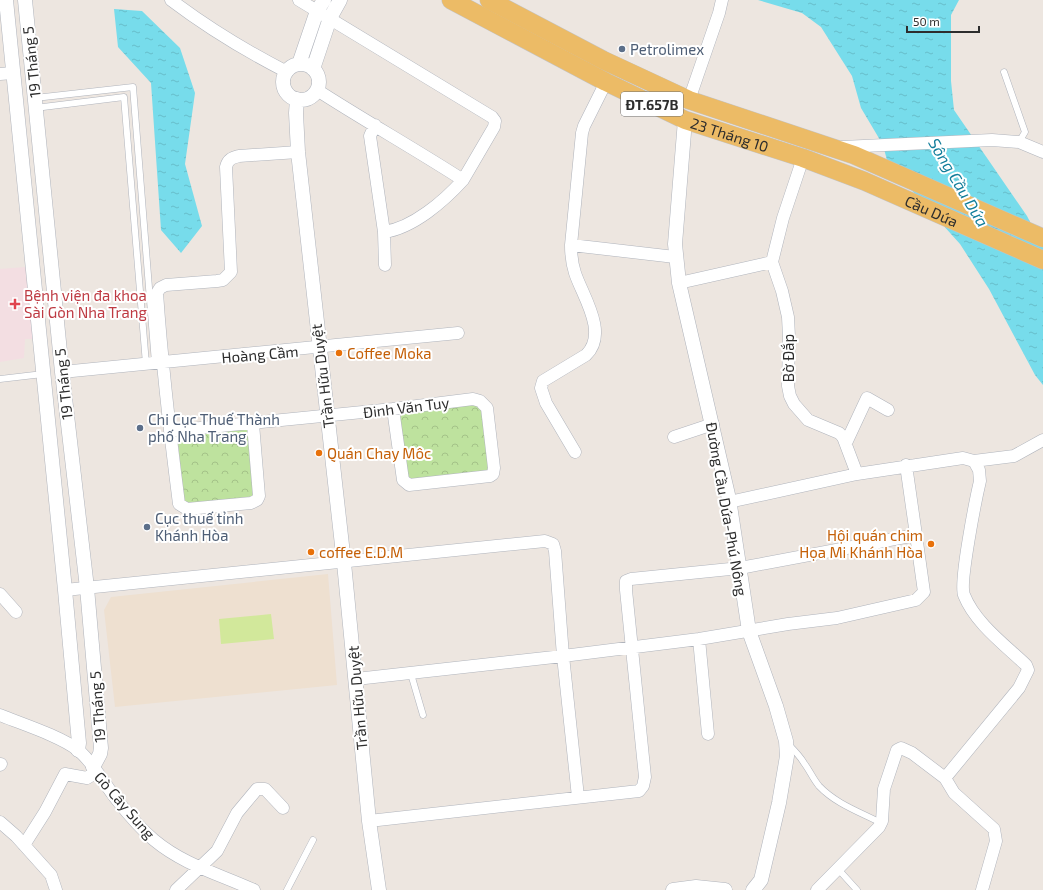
<svg xmlns="http://www.w3.org/2000/svg" width="1043" height="890" font-family="'Exo 2',sans-serif">
<style>
.education{fill:#eee0d0}
.medical{fill:#f3dee2}
.park{fill:url(#park-crowns)}
.pitch{fill:#d2e89b}
.water{fill:url(#water-ripples)}
.lines{fill:none;stroke-linecap:round;stroke-linejoin:round}
.service-casing{stroke:#b0b4bc;stroke-width:7}
.minor-casing{stroke:#b0b4bc;stroke-width:13}
.tertiary-casing{stroke:#b0b4bc;stroke-width:15}
.primary-casing{stroke:#c4c4c4;stroke-width:19}
.service{stroke:#fff;stroke-width:6}
.minor{stroke:#fff;stroke-width:12}
.tertiary{stroke:#fff;stroke-width:14}
.primary{stroke:#ecbb66;stroke-width:18}
.service-dot{fill:#5c6f8a;stroke:#fff;stroke-width:1.5}
.health-dot{fill:#e0444e;stroke:#fff;stroke-width:1.5}
.food-dot{fill:#e8710a;stroke:#fff;stroke-width:1.5}
.labels{text-anchor:middle;dominant-baseline:central;stroke-width:4;stroke-linejoin:round;paint-order:stroke}
.shield{fill:#fff;stroke:#6c6c6c;stroke-width:1}
.shield-label{font-size:14px;font-weight:bold;fill:#2d2d2d}
.service-label{font-size:15px;fill:#4e5e75;stroke:#fff;text-anchor:start}
.street-label{font-size:15px;fill:#2d2d2d;stroke:#fff}
.health-label{font-size:15px;fill:#be3a42;stroke:#fff;text-anchor:start}
.food-label{font-size:15px;fill:#c56008;stroke:#fff;text-anchor:start}
.water-label{font-size:16px;font-style:italic;fill:#127e9b;stroke:#fff}
</style>
<defs>
<pattern id="park-crowns" width="20" height="18" patternUnits="userSpaceOnUse"><rect width="20" height="18" fill="#bee29e"/><path d="M2 6a3 3 0 1 1 6 0M12 15a3 3 0 1 1 6 0" fill="none" stroke="#a4c288"/></pattern>
<pattern id="water-ripples" width="26" height="14" patternUnits="userSpaceOnUse"><rect width="26" height="14" fill="#77dceb"/><path d="M2 4q2-2 4 0t4 0M15 11q2-2 4 0t4 0" fill="none" stroke="#67bdca"/></pattern>
</defs>
<rect width="100%" height="100%" fill="#ede6e0"/>
<path class="education" d="M328 574 337 685 115 707 104 610 111 597Z"/>
<path class="medical" d="M26 267 33 339H25L24 358 0 362V269Z"/>
<path class="park" d="M474 404 483 409 490 470 410 482 406 478 400 417 406 411Z
M249 428 255 496 187 505 184 502 177 434Z"/>
<path class="pitch" d="M271 614 274 639 221 644 219 619Z"/>
<path class="water" d="M758 0H959L951 15V81L954 110 1027 216 1043 247V385L1035 375 989 289 960 244 888 164 883 145 861 108 852 76 821 27 802 13Z
M114 9 142 11 180 48 195 93 185 164 202 226 181 253 161 230 151 83 118 47Z"/>
<g class="lines">
<g class="service-casing">
<path id="service" d="M1004 72 1025 132 1019 142
M35 98 133 87 155 363
M35 108 124 97 146 364
M0 379 43 374
M411 674 423 715
M788 744C794 750 800 756 804 763 810 771 813 779 819 786 836 804 860 812 881 823
M838 869 857 890
M287 890 313 840"/>
</g>
<g class="minor-casing">
<path id="minor" d="M171 0C208 28 246 51 287 72
M299 0 492 117 495 121 494 127 463 180
M0 74 13 73
M606 82 584 126 582 133 571 245 675 257
M317 90C365 121 415 149 463 180 444 201 413 228 384 232L370 136 375 125
M689 100 719 13 722 0
M842 147 992 140 1019 142 1043 152
M384 232 385 265
M571 245C571 254 572 264 575 273 582 295 609 333 586 355L543 381 541 388 546 403 575 452
M679 283 772 262
M62 372 458 333
M253 424 259 496 257 500 251 503 187 509 179 504C170 434 162 364 157 293L160 288 166 285 217 281 223 280 231 272 226 167C228 159 232 158 239 156L298 152
M170 431 393 409 473 399 480 401 487 408 494 468 493 474 490 476 409 485 403 480 393 409
M674 437 713 424
M846 443 867 398 888 410
M974 461 1014 456 1043 440
M857 474 963 458 974 461 979 470 980 481C976 498 959 583 964 595 975 623 1005 645 1026 665L1028 670 1019 688 945 778 954 793 994 829 996 841 982 890
M729 502 857 474 843 437 839 433 808 420 794 404 790 396 788 386 789 337 788 317 782 291 772 262 783 218 803 158
M65 590 545 541 553 544 555 551 563 656 699 639 788 624 837 618 916 600 924 592 916 535
M0 594 16 612
M699 639 708 734
M356 679 563 656 578 797
M0 715C22 724 60 736 78 750 94 763 104 784 117 800 128 814 141 829 154 840 184 865 219 874 254 890
M0 765 1 764
M369 821 639 791 643 786 645 777 626 590V581L631 579 740 568 916 535 906 465
M0 822 16 836 51 875 56 890
M24 845 45 812 65 774 87 778 97 772
M176 890 217 851 237 813 257 789H265L283 808
M817 890 879 827 882 821 884 789 897 750 901 748 912 753 945 778"/>
</g>
<g class="tertiary-casing">
<path id="tertiary" d="M6 0 65 590 79 743 78 750
M25 0 62 372 87 588 101 748 100 754 93 767
M299 64 317 11 324 0
M283 82a18 18 0 1 1 36 0a18 18 0 1 1-36 0Z
M313 69 330 18 340 0
M297 99 296 113 298 152 344 563 369 821 379 890
M685 120 675 244 679 283 729 499 749 631 776 706 786 741 787 756 779 803 761 880 753 890
M673 890 696 887 725 890"/>
</g>
<g class="primary-casing">
<g id="primary">
<path id="s1" d="M451 0 606 82 685 120 803 158 864 181 1043 260"/>
<path d="M489 0 603 60 689 100 854 155 1043 238"/>
</g>
</g>
<use href="#service" class="service"/>
<use href="#minor" class="minor"/>
<use href="#tertiary" class="tertiary"/>
<use href="#primary" class="primary"/>
</g>
<g class="service-dot">
<circle cx="622" cy="49" r="4"/>
<circle cx="140" cy="428" r="4"/>
<circle cx="147" cy="527" r="4"/>
</g>
<path class="health-dot" d="M13 298h4v4h4v4h-4v4h-4v-4h-4v-4h4z"/>
<g class="food-dot">
<circle cx="339" cy="353" r="4"/>
<circle cx="319" cy="453" r="4"/>
<circle cx="931" cy="544" r="4"/>
<circle cx="311" cy="552" r="4"/>
</g>
<g class="labels">
<rect class="shield" x="621" y="92" width="62" height="24" rx="3"/>
<g class="shield-label">
<text x="652" y="104">ĐT.657B</text>
</g>
<g class="service-label">
<text x="630" y="49">Petrolimex</text>
<text x="148" y="419">Chi Cục Thuế Thành<tspan x="148" dy="17">phố Nha Trang</tspan></text>
<text x="155" y="518">Cục thuế tỉnh<tspan x="155" dy="17">Khánh Hòa</tspan></text>
</g>
<g class="street-label">
<text transform="translate(31 62) rotate(-96)">19 Tháng 5</text>
<text stroke="none"><textPath href="#s1" startOffset="310">23 Tháng 10</textPath></text>
<text stroke="none"><textPath href="#s1" startOffset="526">Cầu Dứa</textPath></text>
<text transform="translate(260 354) rotate(-5)">Hoàng Cầm</text>
<text transform="translate(788 358) rotate(-90)">Bờ Đắp</text>
<text transform="translate(322 376) rotate(-97)">Trần Hữu Duyệt</text>
<text transform="translate(63 384) rotate(-96)">19 Tháng 5</text>
<text transform="translate(406 407) rotate(-7)">Đinh Văn Tuy</text>
<text transform="translate(727 509) rotate(80)">Đường Cầu Dứa-Phú Nông</text>
<text transform="translate(357 698) rotate(-95)">Trần Hữu Duyệt</text>
<text transform="translate(97 707) rotate(-94)">19 Tháng 5</text>
<text transform="translate(125 805) rotate(49)">Gò Cây Sung</text>
</g>
<g class="health-label">
<text x="24" y="295">Bệnh viện đa khoa<tspan x="24" dy="17">Sài Gòn Nha Trang</tspan></text>
</g>
<g class="food-label">
<text x="347" y="353">Coffee Moka</text>
<text x="327" y="453">Quán Chay Môc</text>
<text x="923" y="535" text-anchor="end">Hội quán chim<tspan x="923" dy="17">Họa Mi Khánh Hòa</tspan></text>
<text x="319" y="552">coffee E.D.M</text>
</g>
<g class="water-label">
<text transform="translate(959 182) rotate(59)">Sông Cầu Dứa</text>
</g>
</g>
<path d="M907 26v6h72v-6" fill="none" stroke="#2d2d2d" stroke-width="2"/>
<text x="913" y="26" font-size="12" fill="#2d2d2d" stroke="#ffffff" stroke-width="3" paint-order="stroke">50 m</text>
</svg>
